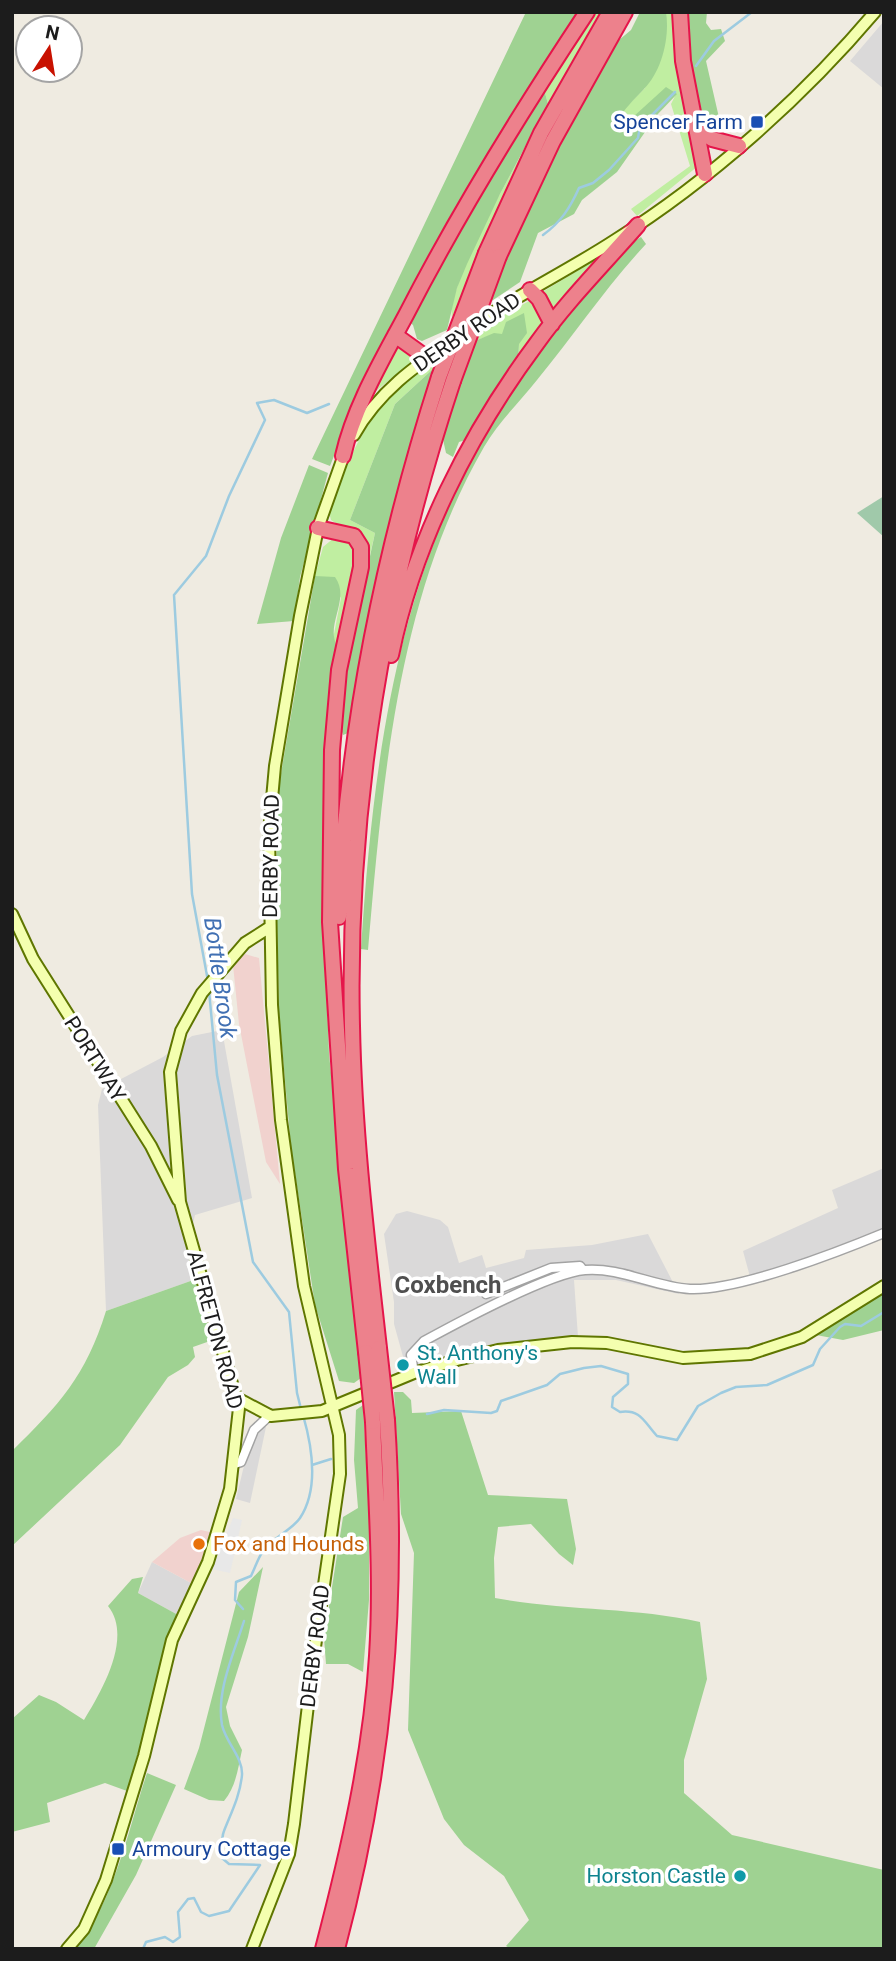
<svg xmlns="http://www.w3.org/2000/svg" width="896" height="1961" font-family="Roboto,sans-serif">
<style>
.residential{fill:#dad9d9}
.commercial{fill:#f1d2ce}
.grass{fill:#c0eea1}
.forest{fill:#9fd292}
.cemetery{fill:#a0c9aa}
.parking{fill:#e8e8e8}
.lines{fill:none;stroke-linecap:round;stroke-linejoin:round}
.stream{stroke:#9dcbe0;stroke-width:2.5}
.street-casing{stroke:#a3a3a3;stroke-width:11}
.secondary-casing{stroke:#5f7600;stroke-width:14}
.highway-casing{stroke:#e5154a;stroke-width:18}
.street{stroke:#fff;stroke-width:8}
.secondary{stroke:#f4ffaf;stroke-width:10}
.highway{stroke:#ed818c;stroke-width:14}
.highway-bridge-casing{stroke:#e5154a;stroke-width:18;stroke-linecap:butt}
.highway-bridge{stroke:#ed818c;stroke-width:14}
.transit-dot{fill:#1a4fb4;stroke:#fff;stroke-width:2.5}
.culture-dot{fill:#0f9aa8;stroke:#fff;stroke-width:2.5}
.food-dot{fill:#e8710a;stroke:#fff;stroke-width:2.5}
.labels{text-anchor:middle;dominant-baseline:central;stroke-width:7;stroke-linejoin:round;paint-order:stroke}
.transit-label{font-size:21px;fill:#164399;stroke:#fff;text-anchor:end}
.street-label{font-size:21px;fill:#1c1c1c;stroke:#fff}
.culture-label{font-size:21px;fill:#0d838f;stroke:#fff;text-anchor:start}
.food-label{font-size:21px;fill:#c56008;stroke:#fff;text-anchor:start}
.water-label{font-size:23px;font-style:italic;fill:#4170b3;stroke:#fff}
.quarter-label{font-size:24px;font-weight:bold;fill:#4f4f4f;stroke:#fff}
</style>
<rect width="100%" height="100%" fill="#efebe1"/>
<path class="residential" d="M884 21V89L850 61Z
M222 1030 252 1198 195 1215 188 1245 199 1278 106 1311 98 1105 102 1089 163 1057 192 1036Z
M884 1168V1237L752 1284 743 1251 838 1208 832 1190Z
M407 1211 440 1220 448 1227 459 1263 482 1255 486 1268 524 1258 526 1250 592 1245 648 1234 679 1294 616 1280H574L578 1337 487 1346 407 1371 394 1324V1302L384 1234 396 1214Z
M263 1427H266L250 1503 236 1499 248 1449Z
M152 1562 193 1584 178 1615 138 1593Z"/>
<path class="commercial" d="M245 954 259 958 280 1184 266 1162 239 1024 233 965Z
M201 1530 214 1533 193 1584 152 1562 180 1538Z"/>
<path class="grass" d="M592 12H603L548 104 545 93 535 97Z
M666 12H676L698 166 637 216 631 209 690 166 671 104 676 94 641 111 622 127 617 123 624 109 645 88Z
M536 128 452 317C446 286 518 161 536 128Z
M615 248 554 316 542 294 544 291Z
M529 301 546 321 518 362 519 343C501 333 495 333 475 341L480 328Z
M395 344 416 358 376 391 373 389Z
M436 359 434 368 395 404 350 520 375 533 368 563C358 519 360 540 331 520 327 509 335 495 339 485 365 420 381 401 436 359Z
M335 537 351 543 358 554 337 646 333 639 341 598 328 579 315 576 323 547Z"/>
<path class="forest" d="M526 12H581L360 390 330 466 312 459Z
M640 12H666C670 37 662 71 644 89 633 101 624 108 617 123L622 127 666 87 677 94 657 115 617 172 582 200 574 214 538 233 520 282 490 302 508 251 566 129 613 45 631 30Z
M686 12H707L706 23 711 30 721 29 725 41 706 61 720 122 710 128 704 125C692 88 687 51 686 12Z
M545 93 548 104 500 194 467 264 457 288 447 330 422 341 417 339 413 325 408 321 535 97Z
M641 237 646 244C606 287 574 335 537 380 519 403 499 421 484 447 397 598 383 779 368 950L361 949C376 716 408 508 562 321 586 293 609 256 641 237Z
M524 313 527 333 519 344 518 362 469 439 459 442 453 457 446 453 442 435 475 341 494 333 502 334 506 322Z
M434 368 397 492 353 710 348 733 343 735 340 725 348 658 375 533 350 520 395 404Z
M309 465 328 473 300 577 294 621 257 624 281 538Z
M315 576 335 577C351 599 325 624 337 646L327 726 326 969 329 1054 359 1338 361 1378 354 1383 339 1381 315 1305 291 1147 279 1014 276 870 279 785Z
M199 1278 210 1341 193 1347 195 1357 188 1365 168 1377 120 1445 12 1546V1451C59 1405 86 1376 106 1311Z
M884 1293V1330L843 1340 816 1335Z
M394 1392H403L411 1400 412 1413 461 1411 488 1495 567 1499 576 1549 573 1565 559 1554 531 1524 498 1527 494 1558 495 1598C563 1611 633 1607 700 1622L707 1679 684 1760V1793L732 1835 884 1870V1949H511L506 1946 529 1920 504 1876 464 1845 444 1819 408 1730 414 1553 401 1514Z
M363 1405 369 1511V1600L363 1672 348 1664H326L324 1638 343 1517 358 1508 354 1460 356 1410Z
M263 1567 248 1637 226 1707 230 1726 242 1750C238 1768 236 1787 224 1801L209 1800 184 1789 199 1748 239 1592Z
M143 1577 138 1593 178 1615 127 1791 105 1783 47 1803 50 1822 12 1832V1719L39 1695 56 1702 84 1720C102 1691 133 1637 108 1606L132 1579Z
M147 1773 176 1785 136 1875 94 1949H75C116 1898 127 1833 147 1773Z"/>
<path class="cemetery" d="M884 496V537L857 513Z"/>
<path class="parking" d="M233 1518 242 1520 230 1573 212 1569Z"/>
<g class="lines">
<path class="stream" d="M696 66 714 41 752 12
M543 235C561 222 570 208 579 188L593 183 609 170 638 138 640 127 675 92
M208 981 192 894 174 595 206 556 229 496 265 420 257 403 274 400 307 413 329 404
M209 991 217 1075 253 1262 289 1312 297 1393 301 1409
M427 1414 444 1410 491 1413 497 1411 501 1401 547 1385 560 1374 584 1368 601 1366 628 1374V1384L613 1397 612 1407 620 1412C641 1409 644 1422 657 1436L677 1440 698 1406 721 1393 736 1387 767 1385 813 1365 820 1349 840 1327 845 1324 861 1326 884 1312
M312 1465 331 1459
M243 1609 235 1600 236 1582 251 1576C255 1568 258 1558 263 1551 273 1537 291 1531 300 1518 319 1489 312 1446 303 1415
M143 1949 146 1942 165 1937 173 1942 180 1937 178 1912 188 1899 194 1898 201 1912 209 1916 229 1911 260 1865 229 1864 222 1858C222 1850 221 1838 224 1831 231 1813 240 1796 242 1775 243 1757 226 1743 222 1725 216 1691 234 1653 244 1621"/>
<g class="street-casing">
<path id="street" d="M486 1294 551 1268 580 1266 583 1270
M414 1373 411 1355 424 1341C459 1322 549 1273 585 1270 620 1267 655 1287 690 1289 738 1291 838 1252 884 1233
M235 1464 241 1462 254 1430 269 1416"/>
</g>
<g class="secondary-casing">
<path id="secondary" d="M474 325C519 294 569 270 615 240 709 181 803 97 875 12
M354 435C378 392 415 366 455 339
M12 914 33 959 151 1146 178 1200
M237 1398 271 1416 322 1411 414 1373 457 1360 498 1350 572 1342 607 1343 683 1358 750 1354 802 1337 884 1286
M67 1949 84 1929 106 1880 144 1756 172 1640 208 1562 230 1489 239 1408 180 1202 170 1072 181 1031 202 993 245 943 270 927
M252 1949 289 1854 294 1824 314 1654 340 1474 339 1435 304 1286 281 1120 272 1005 269 832 275 766 300 616 318 528 346 449"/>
</g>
<g class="highway-casing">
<path id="highway" d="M680 12 683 61 705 174
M697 129 712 139 739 146
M486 253 541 133 610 12
M499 256 553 141 625 12
M530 290 539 299 552 324
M395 335 427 358
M343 456C354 407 382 360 406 315 460 210 522 110 587 12
M318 528 354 536 361 547V567L339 670 332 750 330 922 346 1169 366 1352
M391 655C414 543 469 434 537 343 567 301 604 264 638 225
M339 917C346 733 383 552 439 377
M379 1348C367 1241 354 1134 352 1026 347 807 384 589 453 381
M323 1949C348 1853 371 1755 377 1656 382 1578 376 1500 373 1422
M337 1949C385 1768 399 1607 387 1420"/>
</g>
<use href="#street" class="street"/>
<use href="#secondary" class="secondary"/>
<use href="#highway" class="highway"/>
<g class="highway-bridge-casing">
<path id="highway-bridge" d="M439 377 486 253
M453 381 499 256
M379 1348 387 1420
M366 1352 373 1422"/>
</g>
<use href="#highway-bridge" class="highway-bridge"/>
</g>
<g class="transit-dot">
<rect x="750" y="115" width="14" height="14" rx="3.5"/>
<rect x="111" y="1842" width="14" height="14" rx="3.5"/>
</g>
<g class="culture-dot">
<circle cx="403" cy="1365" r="7"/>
<circle cx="740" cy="1876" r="7"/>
</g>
<circle class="food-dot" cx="199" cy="1544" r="7"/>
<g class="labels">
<g class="transit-label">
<text x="743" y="122">Spencer Farm</text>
<text x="132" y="1849" text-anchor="start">Armoury Cottage</text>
</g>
<g class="street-label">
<text transform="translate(467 332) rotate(-34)">DERBY ROAD</text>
<text transform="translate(271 856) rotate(-89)">DERBY ROAD</text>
<text transform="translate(95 1059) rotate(58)">PORTWAY</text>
<text transform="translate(215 1330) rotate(75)">ALFRETON ROAD</text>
<text transform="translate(315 1646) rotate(-83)">DERBY ROAD</text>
</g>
<g class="culture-label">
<text x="417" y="1353">St. Anthony's<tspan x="417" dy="24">Wall</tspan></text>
<text x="726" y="1876" text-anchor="end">Horston Castle</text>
</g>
<g class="food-label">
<text x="213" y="1544">Fox and Hounds</text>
</g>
<g class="water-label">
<text transform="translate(220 978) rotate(82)">Bottle Brook</text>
</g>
<g class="quarter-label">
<text x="448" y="1285">Coxbench</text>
</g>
</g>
<rect width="896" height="1961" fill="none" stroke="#1c1c1c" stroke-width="28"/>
<g transform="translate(49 49) rotate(12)"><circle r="33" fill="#ffffff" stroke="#a4a4a4" stroke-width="2"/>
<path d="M0-5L12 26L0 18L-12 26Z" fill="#c81100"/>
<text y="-10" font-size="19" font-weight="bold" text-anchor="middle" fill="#1c1c1c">N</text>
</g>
</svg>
